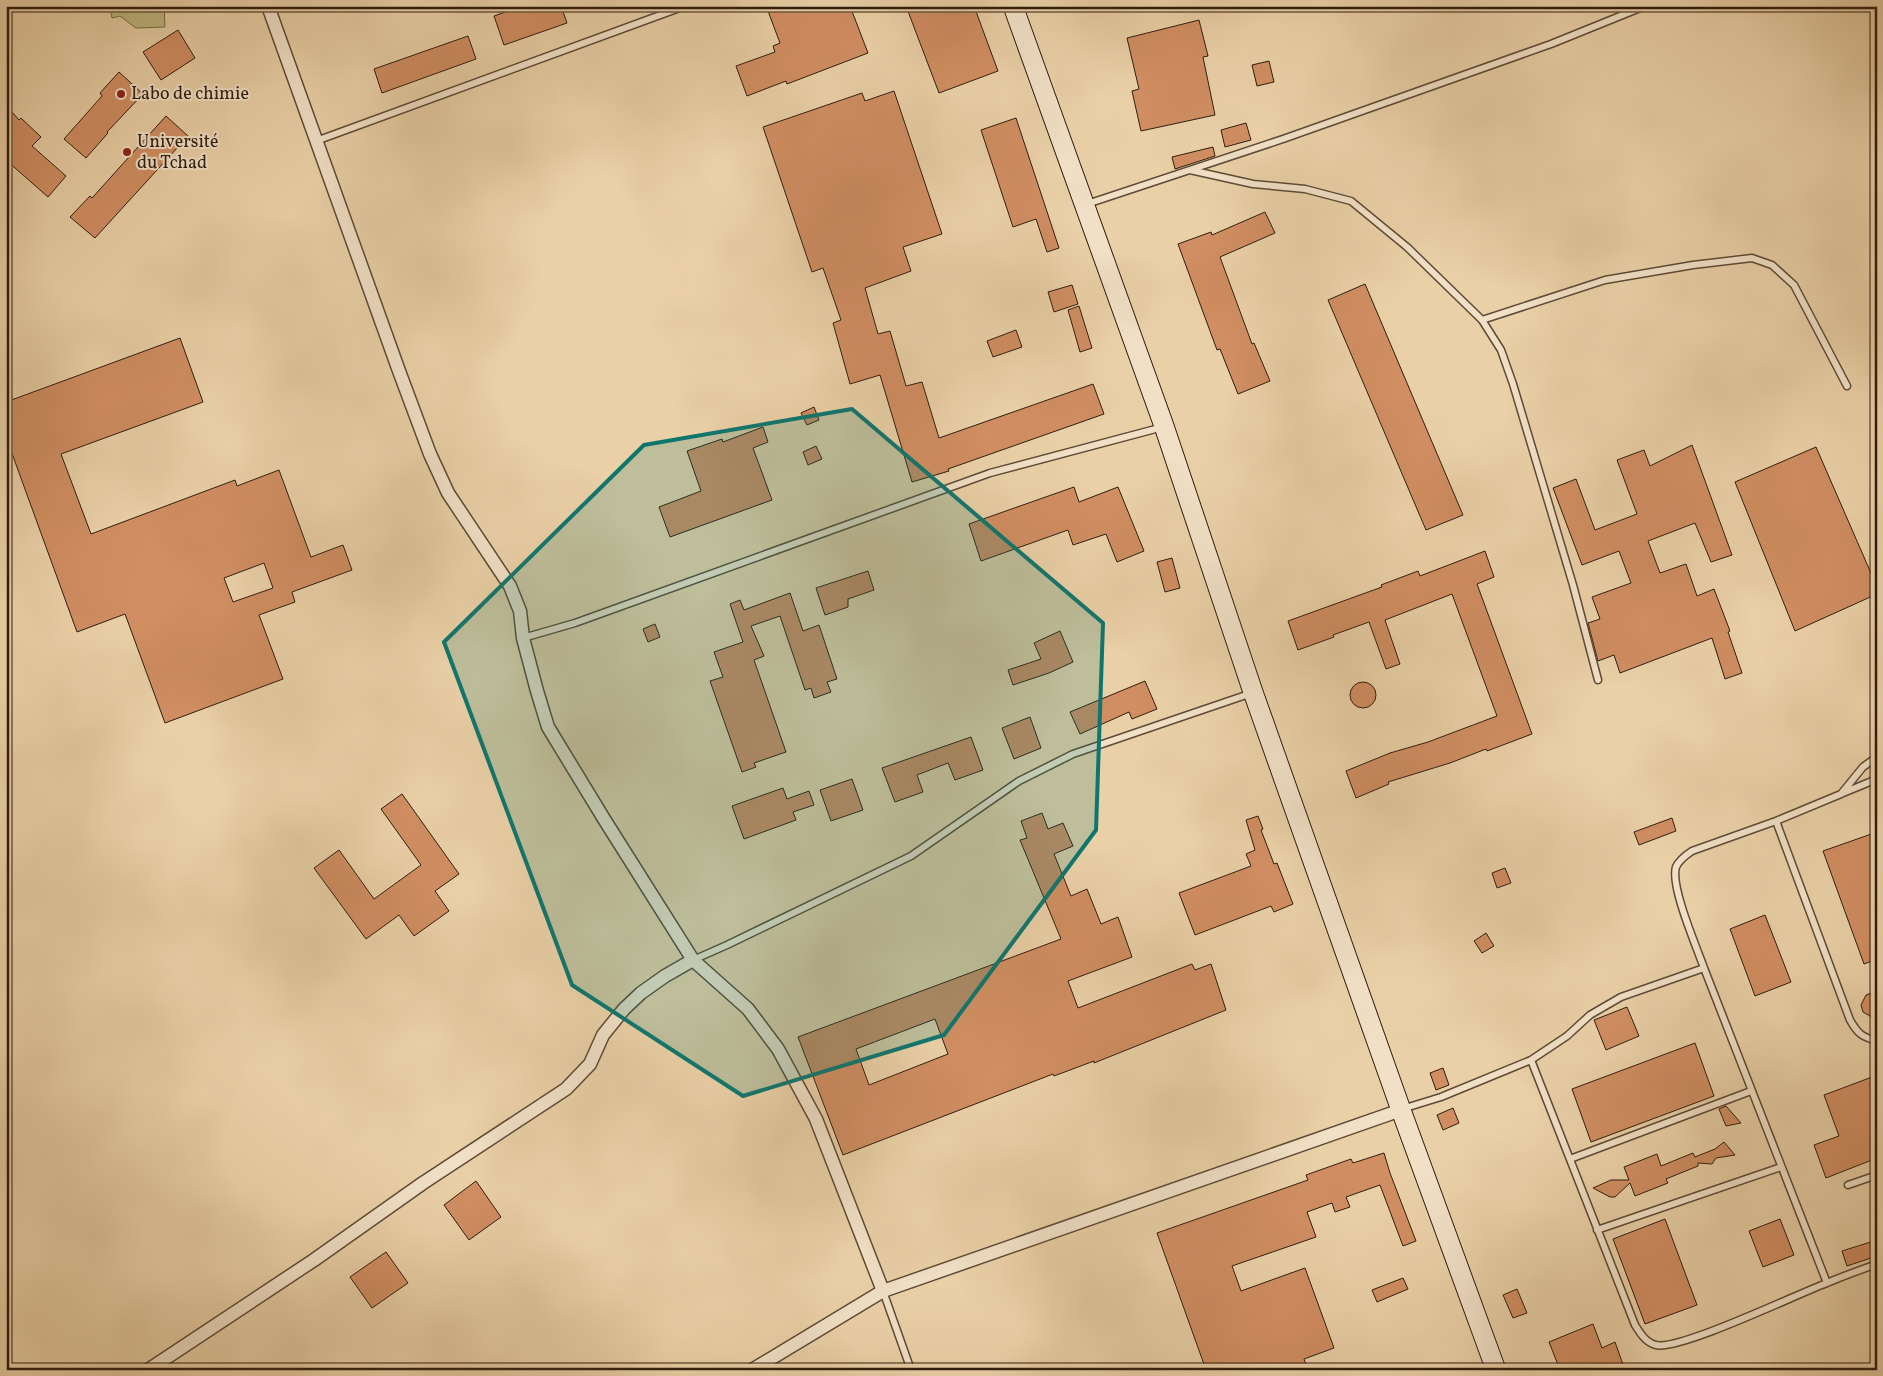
<svg xmlns="http://www.w3.org/2000/svg" width="1883" height="1376" font-family="Vollkorn,serif">
<style>
.green{fill:#bfb882;stroke:#776a48}
.building{fill:#d08e62;stroke:#2f1d0f;fill-rule:evenodd}
.lines{fill:none;stroke-linecap:round;stroke-linejoin:round}
.lane-casing{stroke:#5e4a35;stroke-width:9}
.street-casing{stroke:#5e4a35;stroke-width:15}
.secondary-casing{stroke:#2f1d0f;stroke-width:21}
.lane{stroke:#f1e0c6;stroke-width:6}
.street{stroke:#f1e0c6;stroke-width:12}
.secondary{stroke:#f1e0c6;stroke-width:19}
.marked{fill:#0f766e;fill-opacity:0.2;stroke:#0f766e;stroke-width:4;stroke-linejoin:round}
.poi-dot{fill:#8f2418;stroke:#f1e0c6;stroke-width:2}
.labels{text-anchor:middle;dominant-baseline:central;stroke-width:4;stroke-linejoin:round;paint-order:stroke}
.poi-label{font-size:18px;fill:#2f1d0f;stroke:#f1e0c6;text-anchor:start}
</style>
<rect width="100%" height="100%" fill="#ead0a7"/>
<filter id="stains"><feTurbulence type="fractalNoise" baseFrequency=".004" numOctaves="4"/><feColorMatrix values="0 0 0 0 .2 0 0 0 0 .09 0 0 0 0 .02 0 0 0 .5 -.17"/></filter>
<radialGradient id="worn" r=".72"><stop offset=".6" stop-color="#630" stop-opacity="0"/><stop offset="1" stop-color="#630" stop-opacity=".3"/></radialGradient>
<path class="green" d="M110 6H164L165 27 136 28 120 16 112 18Z"/>
<path class="building" d="M522 6H561L567 23 504 45 494 16Z
M780 6H850L868 53 787 84 786 81 747 96 736 66 775 52 773 46 780 43 768 11Z
M906 6H974L998 71 939 93Z
M1199 20 1208 56 1203 57 1215 115 1141 131 1132 91 1139 89 1127 38Z
M178 30 195 58 161 80 143 52Z
M468 36 476 59 382 93 374 69Z
M1269 61 1274 82 1257 86 1252 65Z
M119 72 143 94 107 132 108 133 86 158 64 139 102 96 100 93Z
M894 91 942 234 903 247 911 271 865 288 878 334 890 331 906 386 922 382 939 438 1093 384 1104 414 948 469 949 471 912 482 880 375 850 384 833 323 841 320 823 268 812 272 763 127 862 93 865 101Z
M6 105 19 120 21 118 41 137 32 146 66 176 48 197 6 160Z
M166 116 188 136 95 238 70 217 90 196 92 198Z
M1016 118 1059 248 1047 252 1036 219 1013 227 981 130Z
M1246 123 1251 140 1225 147 1221 130Z
M1213 147 1215 156 1175 169 1172 157Z
M1265 212 1275 233 1220 257 1252 344 1254 343 1270 381 1238 394 1220 349 1217 350 1178 244 1211 232 1212 235Z
M1365 284 1463 515 1426 530 1328 300Z
M1072 285 1078 304 1054 312 1048 292Z
M1079 306 1092 348 1080 352 1068 310Z
M1016 330 1022 347 993 357 987 341Z
M180 338 203 402 61 454 91 534 235 480 237 486 279 470 311 557 343 545 352 570 292 592 295 602 259 615 283 679 165 723 125 614 77 632 6 437V402ZM264 563 273 588 233 602 224 578Z
M814 407 819 420 807 425 801 413Z
M763 427 768 442 753 448 772 500 670 537 659 507 701 491 687 451 722 439 723 442Z
M1692 445 1732 555 1711 562 1695 523 1648 541 1660 573 1686 564 1697 596 1714 589 1730 631 1728 632 1742 673 1725 679 1712 638 1620 673 1614 655 1598 661 1588 623 1600 619 1592 597 1631 583 1619 551 1582 565 1553 488 1576 479 1595 530 1637 514 1617 460 1644 450 1650 466Z
M816 446 822 459 808 465 803 452Z
M1816 447 1877 587V594L1795 631 1735 482Z
M1074 487 1079 502 1118 487 1144 551 1117 562 1106 534 1073 545 1068 530 981 561 969 524Z
M1485 551 1494 577 1477 584 1532 734 1487 751 1486 749 1450 763 1388 782 1389 784 1356 798 1346 771 1390 753 1428 742 1497 716 1452 594 1385 620 1400 664 1386 669 1369 622 1333 635 1334 637 1298 650 1288 621 1382 587 1381 585 1418 571 1420 576Z
M1172 558 1180 588 1165 592 1157 562Z
M868 571 874 590 848 599V607L825 615 816 588Z
M790 593 803 631 819 625 837 679 827 682 831 692 814 698 811 688 805 690 780 616 751 626 764 656 754 660 786 752 754 763 756 767 742 772 710 681 723 677 714 652 743 642 730 604 740 600 744 610Z
M655 624 660 637 648 642 643 629Z
M1060 631 1073 662 1049 673 1013 685 1008 670 1041 659 1034 643Z
M1145 681 1157 709 1132 719 1129 712 1080 734 1070 712Z
M1350 695a13 13 0 1 1 26 0a13 13 0 1 1-26 0Z
M1030 717 1041 748 1014 759 1002 728Z
M971 737 983 770 955 780 948 763 917 775 923 792 895 802 882 768Z
M852 779 863 810 831 821 820 790Z
M783 788 787 799 809 791 814 805 793 812 796 820 744 839 732 806Z
M402 794 459 874 435 891 449 911 414 936 399 915 366 939 314 868 339 850 374 899 421 865 381 809Z
M1042 813 1048 829 1063 823 1073 846 1054 854 1071 896 1087 889 1101 924 1118 917 1132 957 1068 981 1078 1008 1192 964 1195 970 1211 964 1226 1010 1094 1063V1061L1054 1076 1053 1074 843 1155 798 1037 1061 939 1020 840 1027 838 1021 821ZM935 1019 948 1054 869 1085 856 1049Z
M1258 816 1263 829 1261 830 1274 864 1277 863 1293 904 1274 912 1271 906 1195 935 1179 893 1251 866 1246 854 1255 850 1246 820Z
M1672 818 1676 831 1639 845 1634 832Z
M1877 832V959L1864 964 1823 851Z
M1505 868 1511 883 1497 888 1492 873Z
M1765 915 1791 982 1755 996 1730 929Z
M1486 933 1494 946 1482 953 1474 941Z
M1877 991V1020L1863 1012 1861 1005 1866 995Z
M1627 1007 1639 1036 1606 1050 1594 1020Z
M1695 1043 1714 1096 1591 1142 1572 1089Z
M1443 1068 1449 1085 1436 1090 1430 1073Z
M1872 1077 1877 1090V1158L1826 1178 1814 1145 1839 1136 1824 1095Z
M1726 1106 1741 1123 1726 1126 1719 1109Z
M1453 1108 1459 1123 1443 1130 1437 1115Z
M1724 1142 1735 1155 1716 1158 1712 1164 1698 1163V1166L1666 1179 1668 1183 1635 1196 1630 1183 1615 1197H1610L1593 1188 1611 1180H1629L1624 1167 1657 1154 1661 1166 1693 1153 1695 1157 1715 1149Z
M1384 1153 1390 1173 1416 1241 1403 1246 1380 1185 1346 1197 1350 1207 1335 1212 1332 1203 1307 1212 1316 1237 1232 1266 1241 1291 1305 1268 1334 1348 1304 1359 1308 1370H1206L1157 1233 1308 1180 1306 1175 1351 1159 1353 1163Z
M476 1181 501 1217 469 1240 444 1205Z
M1665 1219 1697 1305 1645 1324 1613 1239Z
M1780 1219 1794 1255 1763 1267 1749 1231Z
M1877 1240V1256L1847 1266 1842 1251Z
M386 1252 408 1283 372 1308 350 1277Z
M1403 1278 1408 1289 1377 1302 1372 1290Z
M1517 1289 1527 1313 1513 1318 1503 1295Z
M1593 1324 1602 1348 1615 1342 1625 1370H1560L1549 1342Z"/>
<g class="lines">
<g class="lane-casing">
<path id="lane" d="M316 141 685 6
M1190 170 1253 184 1305 189 1351 201 1407 247 1482 320 1501 350 1513 384 1573 585 1598 680
M1087 204 1283 139 1551 44 1645 6
M1482 320 1605 280 1693 265 1752 258 1772 265 1794 285 1847 386
M523 638 575 623 990 473 1163 427
M1843 793 1877 779
M1776 821 1850 1020C1858 1034 1862 1037 1877 1041
M693 960 727 945 911 856 1019 781 1073 754 1252 693
M1704 968 1827 1283
M1531 1060 1635 1325C1640 1333 1646 1343 1656 1345 1679 1351 1797 1294 1827 1283 1843 1276 1860 1270 1877 1264
M1402 1109 1441 1097 1531 1060 1567 1036 1590 1015 1621 997 1704 968C1697 948 1670 886 1676 867 1679 860 1686 855 1692 851L1776 821 1841 794 1863 767 1877 757
M1570 1159 1751 1091
M1848 1185 1877 1175
M1597 1230 1781 1167
M883 1291 911 1370"/>
</g>
<g class="street-casing">
<path id="street" d="M268 6 399 371 430 454 448 493 510 586 520 611 523 638 537 691 548 727 604 819 693 960 748 1009 778 1049 816 1119 883 1291
M148 1370 314 1260 423 1183 566 1089 590 1064 603 1035 624 1009 641 993 665 976 693 960
M752 1370 883 1291 1401 1110"/>
</g>
<g class="secondary-casing">
<path id="secondary" d="M1013 6 1164 426 1253 692 1401 1110 1496 1370"/>
</g>
<use href="#lane" class="lane"/>
<use href="#street" class="street"/>
<use href="#secondary" class="secondary"/>
</g>
<path class="marked" d="M852 409 1103 623 1096 830 944 1035 743 1096 572 985 444 642 644 445Z"/>
<g class="poi-dot">
<circle cx="121" cy="94" r="5"/>
<circle cx="127" cy="152" r="5"/>
</g>
<g class="labels">
<g class="poi-label">
<text x="131" y="94">Labo de chimie</text>
<text x="137" y="142">Université<tspan x="137" dy="21">du Tchad</tspan></text>
</g>
</g>
<rect width="1883" height="1376" fill="none" stroke="#ead0a7" stroke-width="25"/>
<rect x="8" y="8" width="1868" height="1361" fill="none" stroke="#2f1d0f" stroke-width="2.5"/>
<rect x="12" y="12" width="1858" height="1351" fill="none" stroke="#2f1d0f"/>
<rect width="100%" height="100%" filter="url(#stains)"/>
<rect width="100%" height="100%" fill="url(#worn)"/>
</svg>
